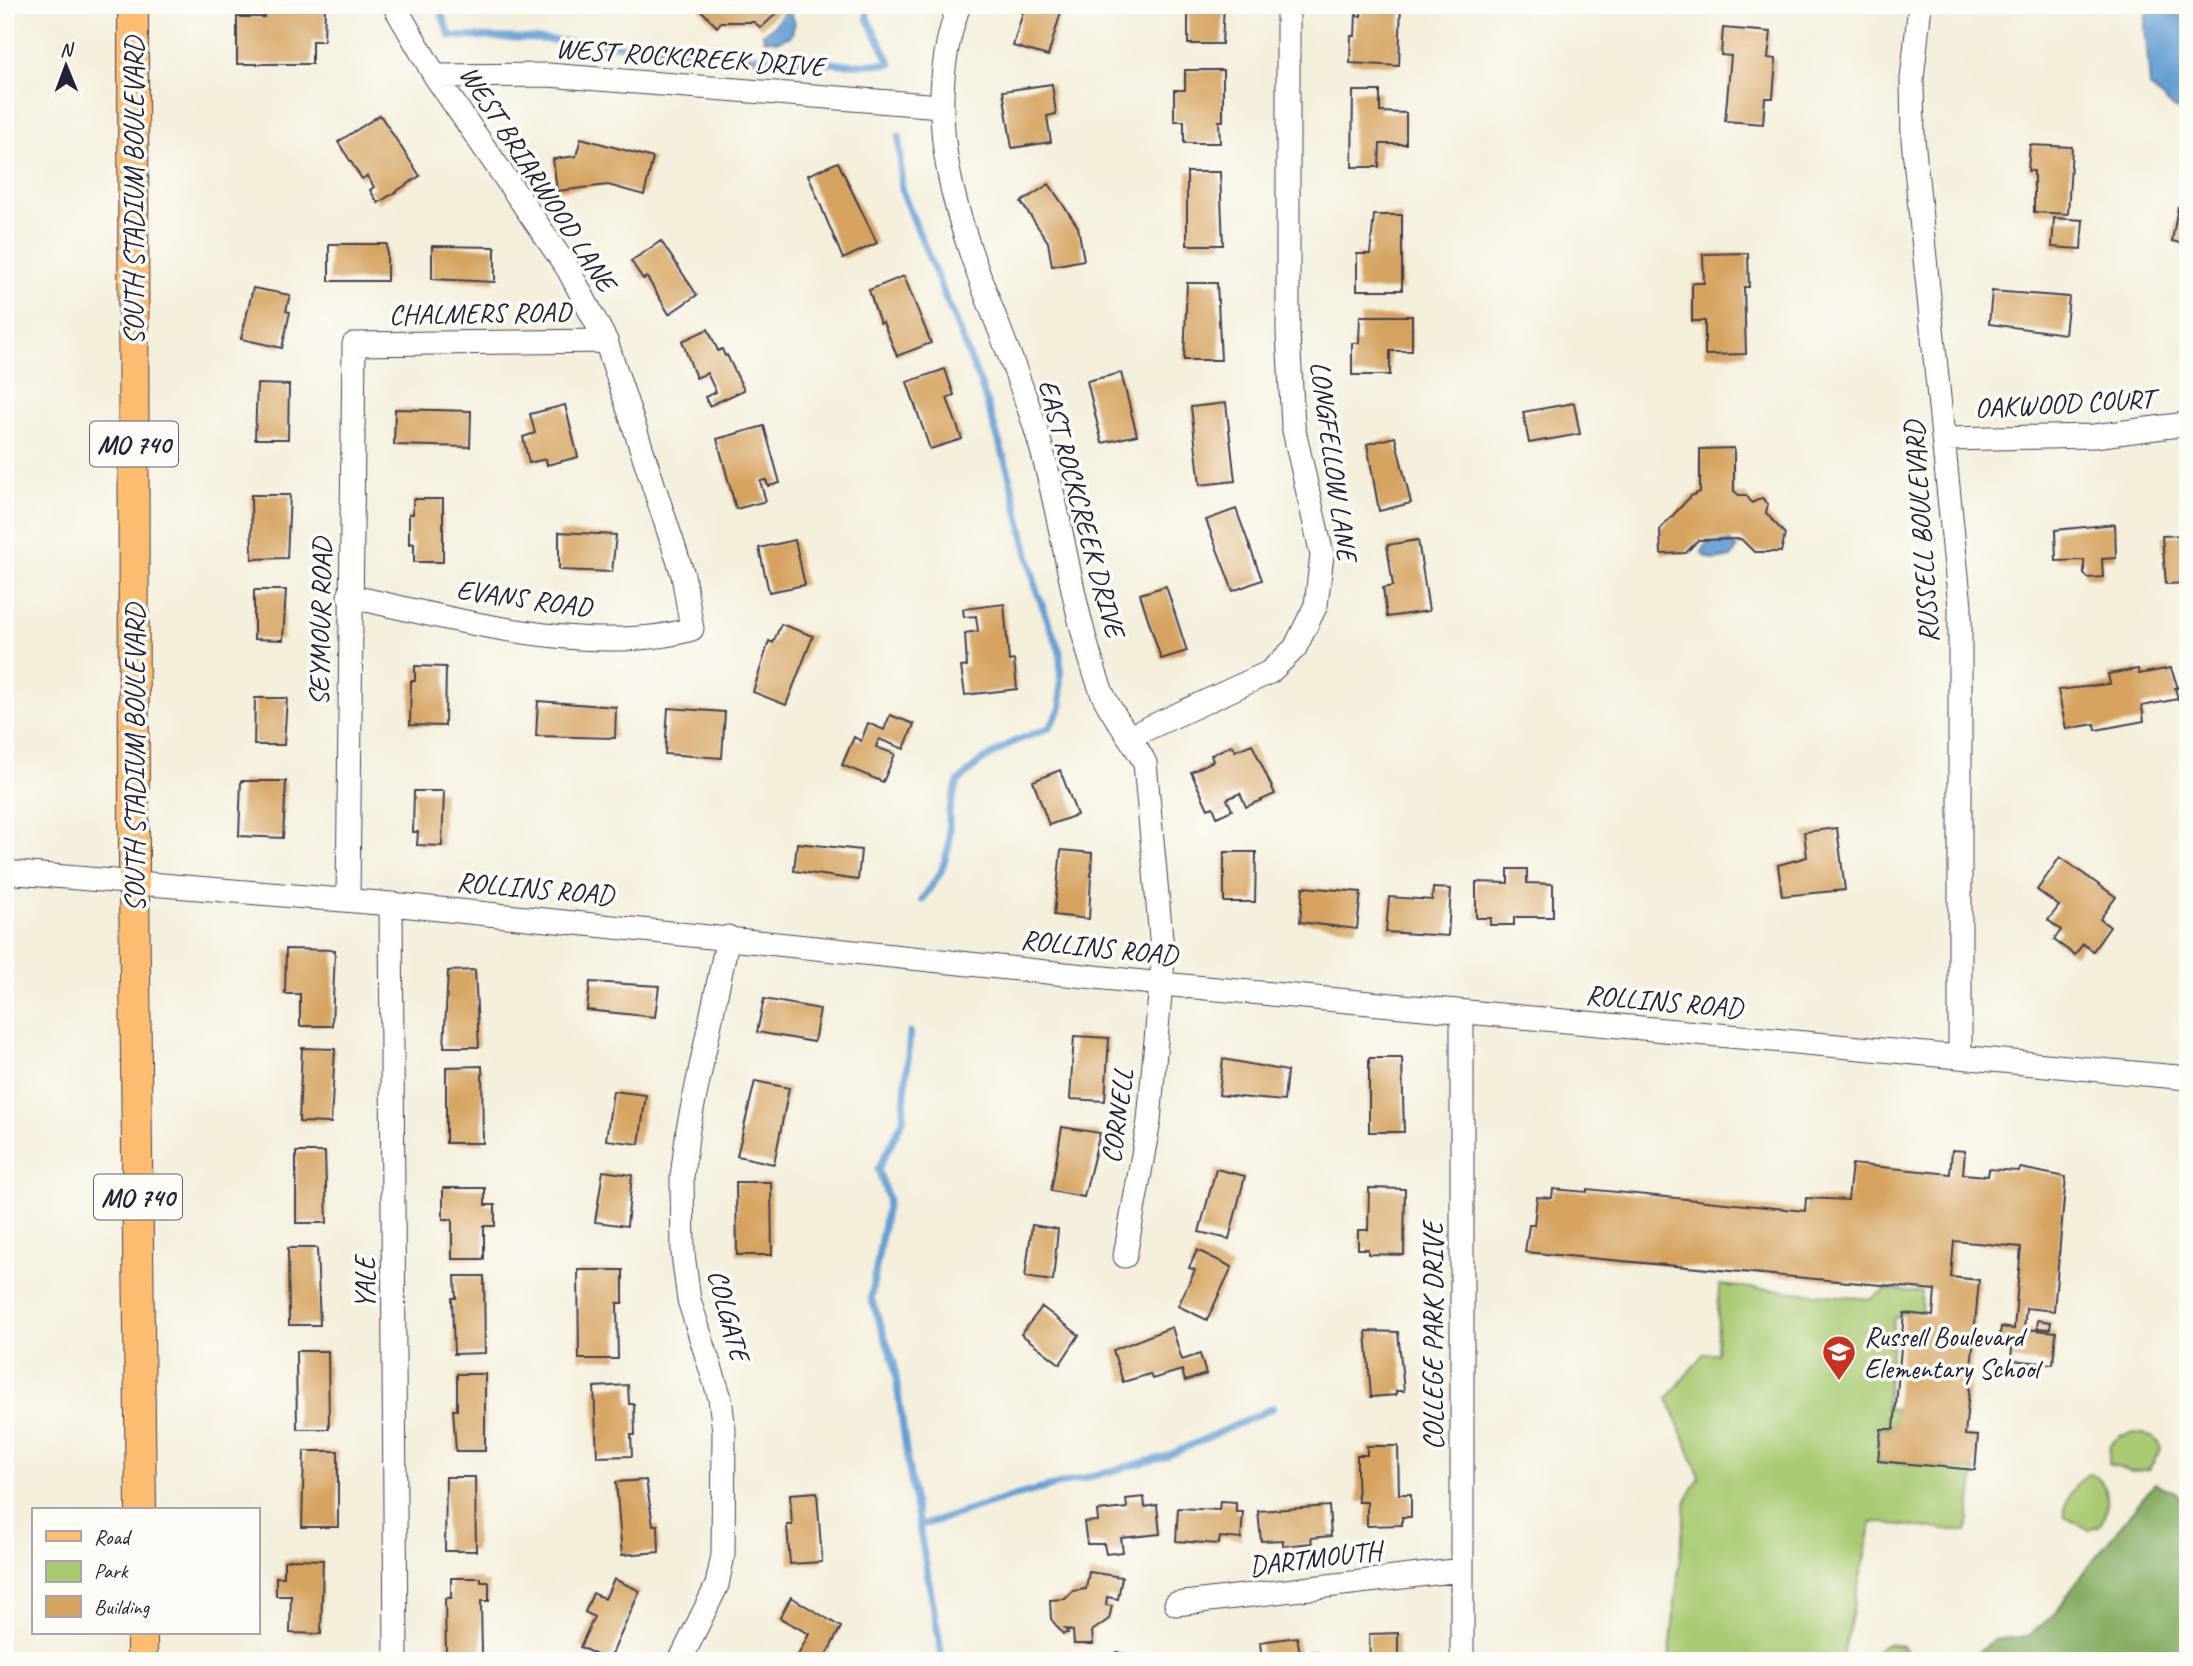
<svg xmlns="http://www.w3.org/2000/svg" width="2193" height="1666" font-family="Caveat,sans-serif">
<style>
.green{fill:#a9ca72;stroke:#667656;stroke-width:2}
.forest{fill:#86ae64;stroke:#546850;stroke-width:2}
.water{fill:#649ed3;stroke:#436087;stroke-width:2}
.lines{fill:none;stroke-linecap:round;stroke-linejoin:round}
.stream{stroke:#649ed3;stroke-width:7}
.building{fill:#d5a35e}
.minor-casing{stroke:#424153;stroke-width:25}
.major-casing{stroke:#424153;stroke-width:32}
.minor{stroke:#fff;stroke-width:23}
.major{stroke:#fdbc6f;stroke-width:30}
.labels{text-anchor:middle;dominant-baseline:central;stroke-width:7;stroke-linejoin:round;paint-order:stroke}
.shield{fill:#fdfcf7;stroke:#646373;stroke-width:2}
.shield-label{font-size:26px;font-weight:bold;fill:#22223b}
.street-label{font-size:28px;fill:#22223b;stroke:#fdfcf7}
.poi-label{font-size:28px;fill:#22223b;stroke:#fdfcf7;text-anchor:start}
</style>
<rect width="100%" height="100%" fill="#fdfcf7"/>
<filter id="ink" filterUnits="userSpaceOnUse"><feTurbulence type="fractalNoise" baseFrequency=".0143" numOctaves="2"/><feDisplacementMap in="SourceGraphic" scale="14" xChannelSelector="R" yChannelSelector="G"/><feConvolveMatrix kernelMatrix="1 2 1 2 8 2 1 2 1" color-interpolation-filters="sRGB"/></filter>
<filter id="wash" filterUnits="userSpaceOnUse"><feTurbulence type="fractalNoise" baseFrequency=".00686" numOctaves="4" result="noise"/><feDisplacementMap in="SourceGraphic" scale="28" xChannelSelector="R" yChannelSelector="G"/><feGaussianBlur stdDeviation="1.57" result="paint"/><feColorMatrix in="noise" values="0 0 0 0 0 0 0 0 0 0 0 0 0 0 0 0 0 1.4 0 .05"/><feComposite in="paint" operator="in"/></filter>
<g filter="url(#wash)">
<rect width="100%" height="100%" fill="#f4efdb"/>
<path class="green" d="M1719 1285 1871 1299 1887 1289 1922 1292 1921 1312 1907 1311 1894 1319 1886 1408 1896 1409 1894 1429 1879 1427 1878 1461 1975 1470 1967 1532 1872 1522 1842 1661H1669L1686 1500 1700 1477 1668 1398 1703 1354H1717Z
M2136 1433C2147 1434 2157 1436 2161 1449L2149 1469 2131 1472 2108 1464 2110 1445 2120 1436Z
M2089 1474C2112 1477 2110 1512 2099 1526L2087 1529 2065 1517C2063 1501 2075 1482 2089 1474Z
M1887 1644 1902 1646 1915 1661H1869L1873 1653Z"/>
<path class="forest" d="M2155 1483 2175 1492 2188 1511V1661H1967L1993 1640 2028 1636 2055 1614 2084 1571Z"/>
<path class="water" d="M2148 5H2188V113L2173 108 2150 86 2145 26Z
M790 11 795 23 791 36 778 41 764 39 763 34 774 26 784 12Z
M1730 542 1737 548 1732 557 1714 560 1703 555 1702 550 1706 544Z"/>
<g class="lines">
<path class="stream" d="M438 5 450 36 539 39 842 64H891L867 18 868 5
M899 136 902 191 981 385 1008 470 1037 592 1060 652 1061 708 1049 728 1013 742 980 762 958 782 949 811V846L941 872 922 900
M910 1032 903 1120 878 1169 888 1199 871 1298 894 1363 908 1464 943 1661
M920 1526 1014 1496 1165 1457 1273 1408"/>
</g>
<g id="blocks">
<path class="building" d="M265 5H325L324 41H312V64H237V17H264Z
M696 5H776L780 10 761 28 754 22H721L717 27Z
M1025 5H1063L1048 56 1013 46Z
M1188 5H1224L1222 44H1188Z
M1362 5H1401L1399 66 1350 63 1351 36H1355L1356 15 1361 16Z
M1723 28 1771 32 1768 58 1776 59 1773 98H1765L1763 124 1725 121 1731 56 1721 55Z
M1185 70H1223V121H1219L1220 143H1184V121H1174V90H1185Z
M1052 84 1056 114 1047 116 1051 142 1012 148 1003 91Z
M1353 91H1380V112L1406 113V144H1380L1379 167H1352Z
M380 115 420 176 378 203 370 190 374 187 367 176 362 179 338 142Z
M581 138 653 158 644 195 608 185 557 191 553 159 576 156Z
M2030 145 2072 147 2068 214 2034 212V171H2028Z
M838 162 877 243 843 259 808 175Z
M1187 172H1220L1223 245H1187Z
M1049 184 1078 227 1084 260 1052 266 1048 242 1021 202Z
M2178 207 2188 209V245L2172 241Z
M1374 215H1402V290H1357V254H1370Z
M2054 218 2083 220 2081 249 2052 247Z
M661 241 697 295 669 314 647 277 643 279 631 261Z
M329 244H387V281H329Z
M432 246 495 247V282L432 279Z
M1748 253 1749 287H1744L1746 354 1705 355V321H1692V283H1704L1703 254Z
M904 276 931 343 897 356 883 322 880 323 877 315 869 290Z
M1187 283H1217L1221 360H1184Z
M253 288 290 295 286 311 290 312 282 348 241 339Z
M1992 291 2069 297 2065 334 1989 324Z
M1360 316H1412V351H1390V375H1352V343H1359Z
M708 329 718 351 722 349 725 356 727 355 744 390 709 406 705 397 716 392 707 373 696 378 682 341Z
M945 369 954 395 947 398 962 439 930 449 907 382Z
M1121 373 1137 435 1102 443 1087 381Z
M257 384 289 385 288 439H255Z
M1226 403 1235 481 1200 485 1191 407Z
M1574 403 1580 434 1529 443 1523 412Z
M565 405 578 457 547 465 546 459 529 463 523 437 535 433 530 414Z
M395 409 471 411 470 447 394 445Z
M764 426 780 483 768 486 766 480 760 481 766 501 736 509 717 439Z
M1395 437 1411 503 1379 511 1367 444Z
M1734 448V491L1739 495H1746L1752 503 1762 498 1768 504 1766 513 1785 534 1781 552H1754L1741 539 1698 540 1686 553 1661 554 1660 529 1691 496 1700 492V449Z
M251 495H290L287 558 252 559Z
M413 499H443V562H414V543L409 544V514H413Z
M1236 509 1262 580 1233 591 1206 520Z
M2115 524 2116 558 2102 559 2103 577 2088 578 2084 574V560L2056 561 2055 530Z
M559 532 616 535 612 572 559 570Z
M2188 535V583L2166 584 2162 536Z
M795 540 805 585 769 592 759 548Z
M1418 540 1429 611 1387 617 1383 588 1393 586 1387 545Z
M1166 586 1187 651 1161 659 1140 594Z
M254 590H286L283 640 254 639Z
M1004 604 1009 661 1014 660 1017 689 965 695 961 667 967 666 965 633 978 631 976 616 964 617 963 609Z
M781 624 813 636 786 705 753 692 769 641 773 643Z
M415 666 446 667 445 726 410 725 411 681H415Z
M2171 668 2178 688H2175L2178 699 2142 706 2144 721 2096 730 2095 724 2066 729 2058 690 2110 684 2108 674 2138 669 2139 674Z
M255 698H287L284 745H254Z
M538 701 616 707 615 738 536 736Z
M668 708 725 712 722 758 665 754Z
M890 715 914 724 904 749 879 739 876 747 895 754 883 782 842 765 854 737 861 741 868 723 884 730Z
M1252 744 1275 794 1246 807 1240 793 1227 799 1232 810 1217 817 1213 807 1208 809 1191 772 1213 761 1211 755 1232 745 1235 751Z
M1060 770 1077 815 1049 825 1033 781Z
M241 781H286L283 838 239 836Z
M414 791H444L442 846 417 845 418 832H413Z
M1837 828 1845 890 1782 896 1778 865 1807 857 1804 832Z
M797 843 861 850 858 880 794 871Z
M1061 850 1092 853 1089 919 1054 915Z
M1224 852H1256L1255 902H1224Z
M2060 857 2116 897 2100 919 2110 927 2093 951 2083 944 2075 955 2054 940 2061 930 2048 920 2059 906 2037 890Z
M1508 869H1527V883L1553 884V917H1514V925H1490L1491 918H1476V882L1508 883Z
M1303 887 1361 892 1357 929 1300 922Z
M1433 888 1451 889 1448 936 1386 932 1389 897 1432 900Z
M286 949 335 950 332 1026H300V994H285Z
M475 970 479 1047H444L448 971Z
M590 982 659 986 655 1017 587 1010Z
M764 999 820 1009 814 1042 757 1032Z
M1074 1036 1109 1038 1105 1101 1070 1099Z
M302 1048 335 1049 331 1123 299 1122Z
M1369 1058H1402L1404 1132H1369Z
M1223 1059 1287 1071 1284 1101 1219 1095Z
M482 1066 483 1143H446V1067Z
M755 1081 789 1088 774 1164 737 1156Z
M613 1091 646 1095 639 1144 606 1140Z
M1062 1127 1100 1133 1084 1197 1051 1191Z
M1952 1150 1965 1151 1963 1174 1988 1176 1989 1169 2019 1171 2020 1168 2066 1177 2054 1311 2026 1308 2024 1329 2056 1332 2053 1364 2011 1360 2012 1348 1998 1347 2001 1327 2014 1329 2021 1247 1954 1241 1951 1277 1979 1280 1965 1435 1978 1436 1975 1470 1878 1461 1881 1429H1894L1904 1313 1933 1316 1935 1290 1525 1252 1529 1225H1534L1537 1197 1552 1198 1553 1189 1587 1192V1189L1805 1211 1806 1198 1848 1200 1852 1164 1950 1174Z
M296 1152H325L327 1223H296Z
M1216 1169 1245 1176 1229 1239 1199 1232Z
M603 1171 632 1175 627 1226 595 1222Z
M736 1182H771L772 1255H737Z
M443 1188H485V1205H495V1226H484V1259H452V1219H443Z
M1369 1188 1405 1189 1404 1255 1368 1254V1249H1358V1230H1368Z
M1032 1225 1058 1229 1053 1281 1025 1277Z
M288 1248H317L320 1325H289Z
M1197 1250 1232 1267 1207 1320 1178 1306 1195 1270 1189 1268Z
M578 1270H623V1303H617L618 1359H579Z
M455 1276H484L485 1353 454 1354 452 1298H456Z
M1042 1307 1079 1335 1060 1364 1021 1334Z
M2038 1320 2051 1322 2050 1329 2037 1328Z
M1172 1327 1182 1360 1200 1354 1206 1374 1185 1381 1182 1370 1152 1379 1150 1374 1123 1382 1113 1350Z
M1366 1331 1398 1332 1404 1391H1396V1395L1371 1397Z
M296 1351H328L329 1429H297Z
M457 1374H485V1451H456L453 1410H457Z
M628 1385 629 1404H634L635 1435H631L632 1456 597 1457 594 1387Z
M1367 1446H1398L1399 1494H1411V1517H1402V1525L1367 1526V1502H1358L1357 1477V1455H1367Z
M304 1451H338V1527H302Z
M446 1477H475L476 1551H445Z
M646 1480 653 1525H658L659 1552 622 1555 616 1482Z
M817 1492 822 1562 790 1564 787 1525H792L790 1494Z
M1144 1497 1145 1507 1157 1505 1160 1534 1121 1538 1123 1552 1106 1554 1104 1544H1087L1084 1522 1098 1521 1097 1511 1127 1508 1126 1499Z
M1220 1501 1236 1502V1512H1243L1241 1539 1220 1537 1219 1544 1176 1541 1178 1508 1219 1510Z
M1329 1506 1331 1536 1311 1538 1312 1543 1283 1546V1540L1261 1541 1258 1511Z
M293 1559 323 1560 321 1634 290 1633 291 1596H276V1577H284V1561Z
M1089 1572 1122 1577 1118 1599 1107 1597 1106 1605 1112 1606 1109 1619 1092 1631 1093 1644H1074L1073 1631 1065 1629 1068 1633 1063 1634 1051 1619 1050 1600 1065 1599 1073 1591 1086 1589Z
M451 1578H481V1582H489V1601H481L482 1654H446L445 1598H451Z
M614 1579 640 1591 609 1661 580 1647 594 1617 585 1612 593 1593 605 1599Z
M791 1597 841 1627 823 1661H795L809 1634 780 1618Z
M1398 1633V1658L1402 1657V1661H1370L1369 1634Z
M1297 1637 1300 1653 1316 1651 1317 1661H1262L1260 1642Z
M1117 1652 1144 1660V1661H1115Z"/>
</g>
</g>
<g filter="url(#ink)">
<use href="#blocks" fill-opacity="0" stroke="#424153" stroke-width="2"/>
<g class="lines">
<g class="minor-casing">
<path id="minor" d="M959 5C904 156 994 292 1037 433 1063 517 1070 607 1101 690 1110 714 1133 739 1145 763L1163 960 1149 1121 1125 1256
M1920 5 1912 79 1913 139 1960 606V1057
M435 76 548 75 940 106
M1945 439 2094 436 2186 424
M349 596C449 618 593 658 692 629L683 575 606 341 568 269 435 76 394 5
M1131 736 1270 672 1295 648 1316 605 1322 555 1293 426 1288 333V5
M5 872 391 904 1162 984 2188 1078
M348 900 354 344 606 341
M391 904 396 1661
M1462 1012V1661
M1176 1604 1461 1570
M680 1661 717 1585 723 1555 724 1431 720 1398 689 1300 683 1254 682 1177 688 1129 728 937"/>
</g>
<g class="major-casing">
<path id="major" d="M133 5 134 883 141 1510
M142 1633V1661"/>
</g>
<use href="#minor" class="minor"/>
<use href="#major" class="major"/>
</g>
</g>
<defs>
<g id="school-pin" transform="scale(1.75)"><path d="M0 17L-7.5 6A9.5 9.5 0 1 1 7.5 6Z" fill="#c8321e" stroke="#fdfcf7"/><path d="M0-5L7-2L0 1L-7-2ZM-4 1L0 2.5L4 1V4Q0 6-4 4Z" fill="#fff"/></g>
</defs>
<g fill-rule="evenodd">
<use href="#school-pin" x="1839" y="1352"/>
</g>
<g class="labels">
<g class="shield">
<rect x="90" y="421.5" width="88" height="45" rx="5"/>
<rect x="94" y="1174.5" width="88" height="45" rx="5"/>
</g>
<g class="shield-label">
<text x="134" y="444">MO 740</text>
<text x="138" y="1197">MO 740</text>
</g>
<g class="street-label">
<text transform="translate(690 57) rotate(4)">WEST ROCKCREEK DRIVE</text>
<text transform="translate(538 178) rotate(57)">WEST BRIARWOOD LANE</text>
<text transform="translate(133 191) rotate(-90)">SOUTH STADIUM BOULEVARD</text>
<text transform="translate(480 313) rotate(-1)">CHALMERS ROAD</text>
<text transform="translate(2064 403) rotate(-3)">OAKWOOD COURT</text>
<text transform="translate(1334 461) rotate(82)">LONGFELLOW LANE</text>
<text transform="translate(1082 508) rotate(75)">EAST ROCKCREEK DRIVE</text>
<text transform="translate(1921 532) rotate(-94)">RUSSELL BOULEVARD</text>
<text transform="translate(524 598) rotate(8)">EVANS ROAD</text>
<text transform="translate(320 622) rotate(-89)">SEYMOUR ROAD</text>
<text transform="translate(134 758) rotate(-90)">SOUTH STADIUM BOULEVARD</text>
<text transform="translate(535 888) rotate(5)">ROLLINS ROAD</text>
<text transform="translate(1099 947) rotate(6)">ROLLINS ROAD</text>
<text transform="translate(1664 1001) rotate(5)">ROLLINS ROAD</text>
<text transform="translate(1117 1116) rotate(-82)">CORNELL</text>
<text transform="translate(364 1283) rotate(-90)">YALE</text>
<text transform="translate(729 1315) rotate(75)">COLGATE</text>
<text transform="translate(1432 1336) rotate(-90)">COLLEGE PARK DRIVE</text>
<text transform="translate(1315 1558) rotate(-7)">DARTMOUTH</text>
</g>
<g class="poi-label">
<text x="1864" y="1336">Russell Boulevard<tspan x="1864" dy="32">Elementary School</tspan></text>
</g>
</g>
<rect width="2193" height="1666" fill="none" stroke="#fdfcf7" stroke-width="28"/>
<rect x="32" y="1508" width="228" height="126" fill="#fdfcf7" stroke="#a5a5ac" stroke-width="2"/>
<rect x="46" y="1531" width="35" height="10" fill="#fdbc6f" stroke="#a5a5ac" stroke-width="2"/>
<text x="94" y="1544" font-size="21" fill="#22223b">Road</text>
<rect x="46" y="1561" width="35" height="21" fill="#a9ca72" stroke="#a5a5ac" stroke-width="2"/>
<text x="94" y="1578" font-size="21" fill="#22223b">Park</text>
<rect x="46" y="1596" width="35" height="21" fill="#d5a35e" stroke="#a5a5ac" stroke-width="2"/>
<text x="94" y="1614" font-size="21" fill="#22223b">Building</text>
<g transform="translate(66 66) rotate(359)" stroke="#fdfcf7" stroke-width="5" paint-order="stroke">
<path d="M0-5L12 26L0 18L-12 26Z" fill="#22223b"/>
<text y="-10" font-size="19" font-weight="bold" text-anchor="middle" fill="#22223b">N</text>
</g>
</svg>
